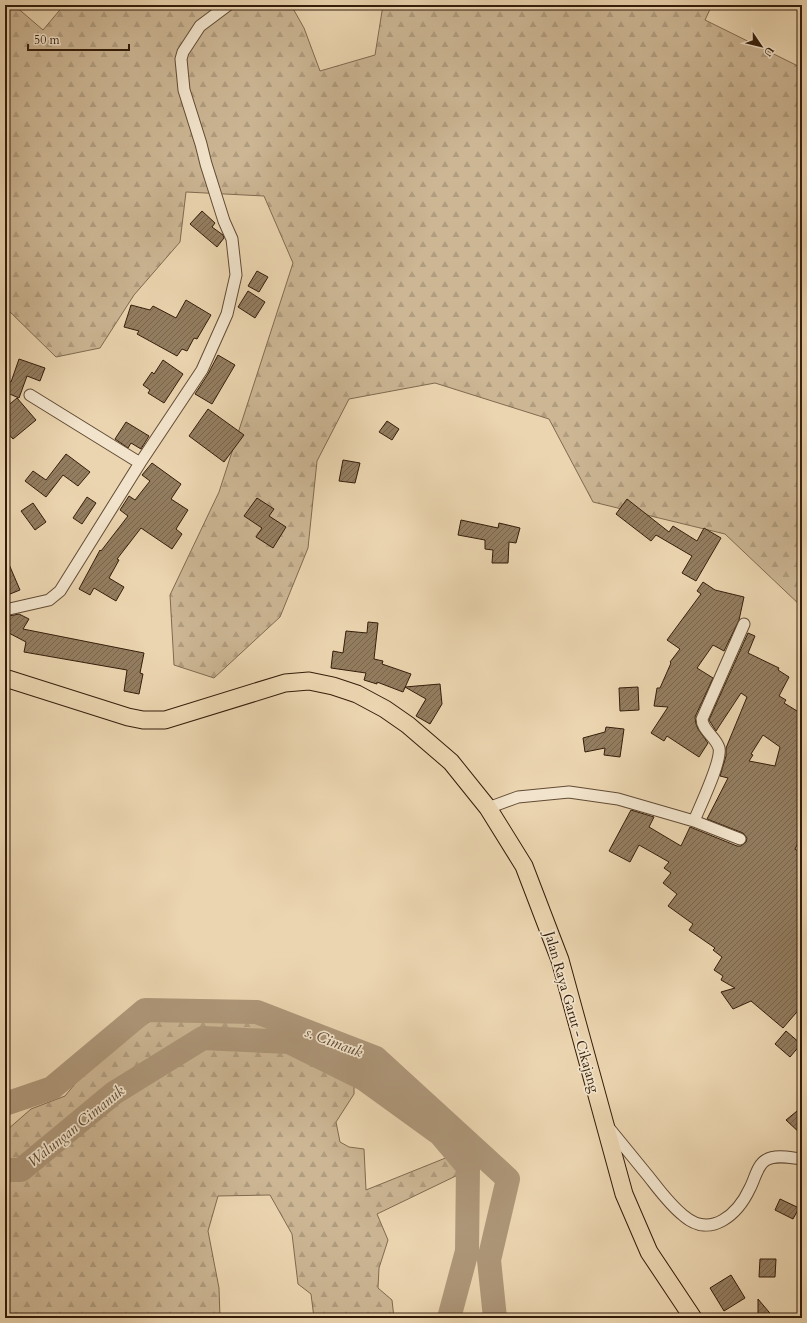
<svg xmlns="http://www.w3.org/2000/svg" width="807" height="1323" font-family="Cardo,serif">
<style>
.forest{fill:url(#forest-firs);stroke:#806a4f}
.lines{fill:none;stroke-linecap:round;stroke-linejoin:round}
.river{stroke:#ad9678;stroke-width:24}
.building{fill:url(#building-hatch);stroke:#341d0a;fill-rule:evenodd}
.minor-casing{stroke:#624b34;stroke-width:13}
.primary-casing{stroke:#341d0a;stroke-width:19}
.minor{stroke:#f2e4cc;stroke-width:11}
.primary{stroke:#ebd5b0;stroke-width:17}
.labels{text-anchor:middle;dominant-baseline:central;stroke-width:3.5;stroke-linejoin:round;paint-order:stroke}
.street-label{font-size:14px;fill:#341d0a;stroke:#f2e4cc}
.water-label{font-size:15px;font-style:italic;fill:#5e4730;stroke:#f2e4cc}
</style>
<defs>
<pattern id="forest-firs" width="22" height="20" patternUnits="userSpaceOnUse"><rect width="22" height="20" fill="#ccb694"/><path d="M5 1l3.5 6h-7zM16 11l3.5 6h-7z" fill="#b09c7e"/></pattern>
<pattern id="building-hatch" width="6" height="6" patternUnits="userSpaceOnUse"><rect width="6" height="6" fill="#937d60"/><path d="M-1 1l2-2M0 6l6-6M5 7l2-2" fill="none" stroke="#79664d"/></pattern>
</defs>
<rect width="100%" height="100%" fill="#ebd5b0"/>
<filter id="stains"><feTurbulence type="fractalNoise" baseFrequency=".005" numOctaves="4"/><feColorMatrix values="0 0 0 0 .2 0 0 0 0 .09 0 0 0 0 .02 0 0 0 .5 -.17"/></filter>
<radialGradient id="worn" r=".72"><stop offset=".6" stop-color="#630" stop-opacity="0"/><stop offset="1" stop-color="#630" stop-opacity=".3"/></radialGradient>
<path class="forest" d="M5 5H14L43 30 64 5H291L304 28 320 71 375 55 383 5H712L705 20 802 68V607L725 534 593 502 549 419 435 383 349 399 317 461 308 548 280 617 214 678 174 665 170 595 219 492 293 263 264 196 186 192 180 242 134 295 100 348 56 357 5 307Z
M155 1018 250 1020 306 1042 354 1064V1094L336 1122 340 1142 349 1147 364 1149 366 1190 448 1157 462 1173 377 1214 388 1240 379 1268 378 1288 392 1300 394 1318H314L311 1294 298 1284 292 1234 270 1195 218 1196 208 1231 219 1288 220 1318H5V1134L7 1130 31 1109 65 1096 96 1058Z"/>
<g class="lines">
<path class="river" d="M5 1104 52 1088 145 1010 257 1012 376 1058 508 1179 489 1260 495 1318
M5 1170H21L114 1093 203 1038 289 1042 364 1079 440 1134 468 1167 467 1251 449 1318"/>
</g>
<path class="building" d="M202 211 215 223 212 227 223 235 224 238 217 247 190 224Z
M257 271 268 277 259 292 248 286Z
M248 291 265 302 255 318 238 307Z
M186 300 211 315 197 339 194 338 187 351 182 349 177 356 137 334 139 331 124 327 131 305 150 310 153 306 176 318Z
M218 355 235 365 212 404 195 394 208 374Z
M19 359 45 368 40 381 27 376 19 398 5 392V380L11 382Z
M163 360 183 374 164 403 148 393 150 390 143 385 152 372 154 374Z
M17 398 36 420 13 439 5 430V408Z
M208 409 244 435 224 462 189 436Z
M387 421 399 429 392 440 379 432Z
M126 422 149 436 141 449 131 443 128 448 115 439Z
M66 454 90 472 78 486 63 475 46 497 25 481 33 471 46 480Z
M343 460 360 463 355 483 339 481Z
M152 463 181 484 171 499 188 510 176 529 182 534 172 549 141 528 117 559 119 560 109 578 124 587 116 601 94 588 90 595 79 589 100 550 101 551 128 516 120 510 129 496 135 500 150 481 142 475Z
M87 497 96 503 82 524 73 518Z
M257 498 274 509 269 516 286 527 273 548 256 537 262 528 244 516Z
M627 499 669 532 673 526 697 541 704 528 721 538 696 581 682 573 692 556 656 535 651 541 616 514Z
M33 503 46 522 35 530 21 511Z
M461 520 498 528 499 523 520 528 516 543 509 542 508 563H492L493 550 485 549V540L458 535Z
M5 555 20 590 5 596Z
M703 582 715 590 744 597 739 620 724 651 713 645 697 668 713 678 695 717 696 724 698 729 708 743 699 757 667 736 664 741 651 733 668 707 654 706 657 688H660L671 663 670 662 680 649 667 640 701 594 697 591Z
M19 614 29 619 23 629 144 653 140 673 143 674 139 694 124 691 127 670 24 652 26 642 5 631V624L9 616Z
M368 622 378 623 374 659 383 661 382 664 411 674 403 692 377 682V684L364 680 366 673 331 668 333 651 343 653 346 631 367 633Z
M748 633 755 636 748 653 779 668 778 670 789 677 779 696 786 700 784 703 802 714V822L798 830 802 832V835L795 849 802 854V1006L783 1028 751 1001 733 1009 721 992 735 988 721 980 723 976 714 970 722 957 713 950 715 948 689 930 693 924 668 906 677 894 663 883 671 873 664 868 669 862 639 845 630 862 609 851 631 810 654 817 649 827 681 846 690 827 737 846H741L746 842 747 838 743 833 707 819 728 778 720 776 726 756V748L747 697 741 693 716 731 709 720ZM763 735 780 747 775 766 749 761 753 755 751 754Z
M440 684 442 704 430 724 416 716 426 699 405 687Z
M638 687 639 710 620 711 619 688Z
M606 727 624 729 620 757 604 755 605 748 585 752 583 738 605 732Z
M786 1031 801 1044 790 1057 775 1044Z
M802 1107V1135L786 1120Z
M780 1199 799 1208 793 1219 775 1210Z
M760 1259H776L775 1277H759Z
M731 1275 745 1298 724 1311 710 1288Z
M758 1299 774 1318H758Z"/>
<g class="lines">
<g class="minor-casing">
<path id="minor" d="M30 395 140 463
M5 610 49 600 60 591 140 463 202 370 227 314 236 275 232 239 224 221 206 164 201 144 184 90 181 59 183 52 200 26 228 5
M488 808 518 797 569 792 618 799 694 821 740 839
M694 821C700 806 722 761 719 748 716 737 702 730 702 719L744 624
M609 1128C622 1144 636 1161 649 1177 660 1191 670 1205 684 1216 711 1239 738 1214 750 1188 755 1179 757 1165 766 1160 776 1154 791 1158 802 1159"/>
</g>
<g class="primary-casing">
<path id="primary" d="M5 678 128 717 143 720H165L285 683 309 681 333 686 357 694 385 709 408 725 451 762 488 808 524 866 560 960 624 1194 649 1252 693 1318"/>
</g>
<use href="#minor" class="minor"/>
<use href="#primary" class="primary"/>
</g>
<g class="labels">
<g class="street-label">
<text transform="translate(572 1012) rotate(74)">Jalan Raya Garut - Cikajang</text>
</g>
<g class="water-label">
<text transform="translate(334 1042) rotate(21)">s. Cimauk</text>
<text transform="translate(76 1126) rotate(-39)">Walungan Cimanuk</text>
</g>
</g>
<rect width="807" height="1323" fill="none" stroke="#ebd5b0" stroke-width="20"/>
<rect x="6" y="6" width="795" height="1311" fill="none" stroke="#341d0a" stroke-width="2"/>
<rect x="10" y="10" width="787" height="1303" fill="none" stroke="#341d0a"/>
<g transform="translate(761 46) rotate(125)" stroke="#f2e4cc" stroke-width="3" paint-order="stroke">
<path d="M0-3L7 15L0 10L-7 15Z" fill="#341d0a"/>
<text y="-6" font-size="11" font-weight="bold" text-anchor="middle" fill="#341d0a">U</text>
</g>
<path d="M28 44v6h101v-6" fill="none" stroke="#341d0a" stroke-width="2"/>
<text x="34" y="44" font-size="12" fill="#341d0a" stroke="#f2e4cc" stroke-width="3" paint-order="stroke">50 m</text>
<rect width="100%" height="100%" filter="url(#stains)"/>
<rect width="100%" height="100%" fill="url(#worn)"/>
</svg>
